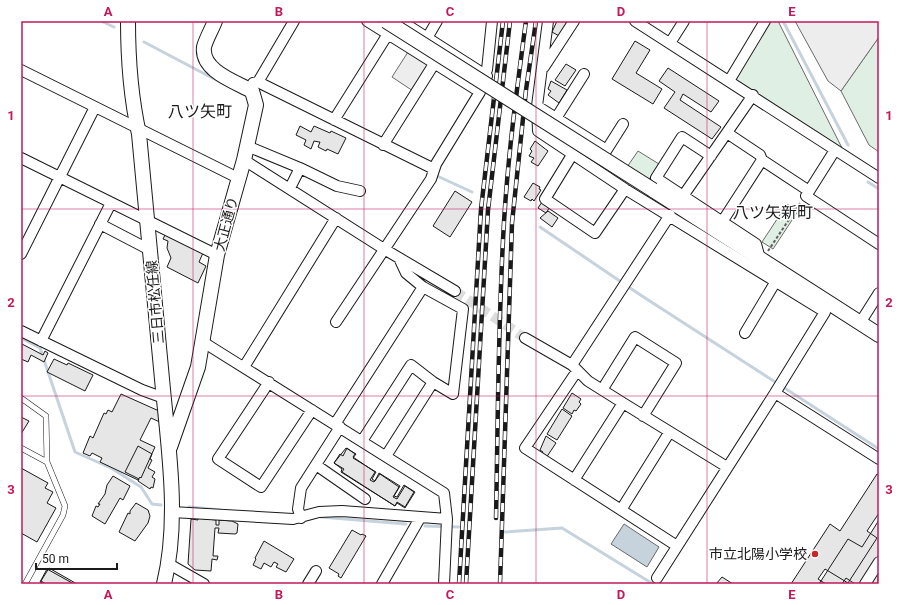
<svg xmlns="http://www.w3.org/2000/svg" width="900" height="605" font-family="Roboto,'Noto Sans JP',sans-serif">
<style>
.green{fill:#e0efe3;stroke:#6a6a6a}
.parking{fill:#ededed;stroke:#6a6a6a}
.water{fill:#c6d2dc;stroke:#6a6a6a}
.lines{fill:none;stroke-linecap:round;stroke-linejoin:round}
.stream{stroke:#c6d2dc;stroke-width:3}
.building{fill:#e6e6e6;stroke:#1a1a1a}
.street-tunnel{stroke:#ddd;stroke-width:10;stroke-dasharray:10 5;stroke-linecap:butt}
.lane-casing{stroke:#1a1a1a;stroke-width:6}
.street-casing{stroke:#1a1a1a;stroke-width:12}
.secondary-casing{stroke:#1a1a1a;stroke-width:16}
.path{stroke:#5f5f5f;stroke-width:2;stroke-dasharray:3 2;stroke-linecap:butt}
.lane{stroke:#fff;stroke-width:5}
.street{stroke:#fff;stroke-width:10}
.secondary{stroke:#fff;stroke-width:14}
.rail-casing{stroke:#1a1a1a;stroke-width:4.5}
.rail{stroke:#fff;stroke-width:3;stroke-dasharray:9;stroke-linecap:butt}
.secondary-bridge-casing{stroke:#1a1a1a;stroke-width:16;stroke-linecap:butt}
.secondary-bridge{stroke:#fff;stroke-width:14}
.grid{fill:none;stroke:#c2185b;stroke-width:1;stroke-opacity:0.55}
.poi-dot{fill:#c62828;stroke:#fff;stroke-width:1.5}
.labels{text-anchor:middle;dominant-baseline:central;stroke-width:3;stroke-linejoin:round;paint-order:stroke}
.street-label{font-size:14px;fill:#1a1a1a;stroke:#fff}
.poi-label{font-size:14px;fill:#1a1a1a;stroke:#fff;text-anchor:end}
.quarter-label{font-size:16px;fill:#1a1a1a;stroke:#fff}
.neatline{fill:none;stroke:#c2185b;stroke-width:1.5}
.grid-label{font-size:13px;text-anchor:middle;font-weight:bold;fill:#c2185b}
</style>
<rect width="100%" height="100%" fill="#fff"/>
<path class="green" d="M771 21H778L843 150 735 80Z
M879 37V152L869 145 841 91Z
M638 151 659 164 648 181 627 167Z
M787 204 798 211 773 249 762 242Z"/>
<path class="parking" d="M795 21H879V37L841 91 828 81Z
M408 52 430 65 413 91 392 77Z"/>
<path class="water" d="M624 524 659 547 647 567 611 544Z"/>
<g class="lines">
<path class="stream" d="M101 21 114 27
M783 21 848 145
M144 42 220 82
M435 175 472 192
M868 182 879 189
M540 227 642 296 879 449
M21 338 40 348 75 452 111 468 141 487 152 504 161 505
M189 507 221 510
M321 517 406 524
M425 526 459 527
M505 532 562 528 653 584"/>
</g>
<path class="building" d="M557 21H564L569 24 561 37 552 32Z
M635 41 650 50 636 73 662 89 653 104 612 79Z
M566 64 576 70 565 86 555 80Z
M668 68 719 101 711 112 683 94 680 100 721 127 712 139 664 108 675 92 659 81Z
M551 81 567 90 559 103 548 95 551 91 548 89Z
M300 126 311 132 314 126 330 133 331 131 346 138 338 154 327 149 326 151 318 147 320 142H319L314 141 311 149 304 145 306 140 296 135Z
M535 141 548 151 538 166 531 162 534 158 529 156 532 151 530 149Z
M533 183 540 187 539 189 541 190 534 201 532 199 531 201 524 197Z
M455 191 472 202 450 237 433 226Z
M542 202 550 207 546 213 538 208Z
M548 211 558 218 552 227 540 218Z
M165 235 203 253 199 262 206 266 198 283 167 267 171 258 167 248 168 241 163 239Z
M22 344 43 355 45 351 48 353 44 362 31 355 28 362 21 359Z
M54 359 67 365 68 363 93 375 85 391 47 372Z
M572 393 581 399 579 402 581 404 576 411 574 410 572 414 563 408Z
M121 394 168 415 164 424 151 418 140 440 155 447 141 478 140 477 138 480 100 462 102 458 92 453 90 456 83 453 90 436 93 438 104 413 106 414 108 410 112 412Z
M562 409 572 416 557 440 547 434Z
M21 417 29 421 21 434Z
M546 436 556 443 546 458 541 455 543 452 540 450Z
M138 446 152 454 150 459 152 460 148 468 155 472 152 477 155 479 153 488 151 487 150 489 138 481 139 479 125 472Z
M346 448 356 454 353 458 376 472 372 479 375 481 379 473 400 486 394 496 397 497 404 485 415 492 405 508 397 503 395 506 341 472 342 469 334 463Z
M347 448 355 454 353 457 375 472 370 480 374 482 380 474 399 487 393 497 397 499 405 486 414 492 405 507 397 502 395 506 342 472 344 469 334 463 340 454 343 456Z
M21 468 48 483 45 488 53 492 47 503 56 508 37 542 21 533Z
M877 474 879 475V513L867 531 877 538 848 583 825 569 818 579 826 584H791L830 524 840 531Z
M113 476 130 486 123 500 120 498 105 524 92 516 96 506 98 507 100 504H98L105 494 107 485Z
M136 503 148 510 150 516 148 523 135 541 119 532 128 513 130 514V511Z
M198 518 216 520V525H219V520L232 521 238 524 237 533 235 534 218 533 219 528H215L213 556H218L217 560 212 559 211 571 195 570 188 564 191 519 198 520Z
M879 520 878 584H855L846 578 842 584H819L848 539 862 547Z
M352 530 361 535 362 534 366 536 341 578 338 576 339 574 329 568Z
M264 541 294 559 286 572 276 567 278 564 274 562 271 567 264 563 261 569 253 565 256 559 255 558Z
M49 568 77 584H46L41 581Z
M47 569 74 584H44L40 582Z
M722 577 733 584H716Z"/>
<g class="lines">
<path class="street-tunnel" d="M455 291 525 338"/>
<g class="lane-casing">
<path id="lane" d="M21 398 46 416 47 462 65 506 63 515 25 584
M21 448 47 462"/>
</g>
<g class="street-casing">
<path id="street" d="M401 21 487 76 479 88
M548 21 537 106 538 131 625 189 825 312 775 393 879 459
M635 21 879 178
M427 38 437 21
M670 43 684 21
M544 67 574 21
M21 70 238 178
M487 70 492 21
M729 81 765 21
M258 82 434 169
M253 83 258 82 294 21
M537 106 605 149
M334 120 388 34
M553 123 584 74
M727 133 760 155 762 160 809 191
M383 145 434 64
M247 146 300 168 337 186 360 191
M835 150 806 196 879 244
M604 154 623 124
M572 155 545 199 595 233 625 189
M711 156 682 137 656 178 756 244 760 259
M21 158 217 255
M244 160 384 249 455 291
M290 188 300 168
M683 196 753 95
M722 222 762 160
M100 224 150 250
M21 254 95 107
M336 322 431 179 436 164 480 92 367 21
M860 323 879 293
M21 331 142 390 164 398
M745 333 776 281
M525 338 572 365 588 381 623 403 727 467
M41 341 111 203
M203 342 444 493 447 519
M572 365 670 215
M244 367 336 218
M577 371 525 448 677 546
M269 382 218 459 261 487 312 410
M602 390 635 337 676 363 643 416
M335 424 423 287
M362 441 411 365 433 382 453 394 463 309 423 287 406 273 399 258
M386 456 433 382
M316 465 365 499
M574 480 623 403
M621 510 669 433
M172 512 293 519 319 512 342 511 447 519 444 584
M301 518 298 509 301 488 340 427
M169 564 204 584
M657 578 775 393
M308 584 316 571
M382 584 420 518
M865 584 879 562"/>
</g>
<g class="secondary-casing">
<path id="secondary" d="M128 21C128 58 131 98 139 134 147 216 154 297 162 379 168 446 180 518 164 584
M653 190 879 335
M170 447 198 367 217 255 244 160 256 105 252 91C236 82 201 71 204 47 206 39 212 29 215 21"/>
</g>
<path class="path" d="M768 251 800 203"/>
<use href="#lane" class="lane"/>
<use href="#street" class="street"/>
<use href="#secondary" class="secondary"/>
<g class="rail-casing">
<path id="rail" d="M496 518C498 419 498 321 504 222 508 155 517 88 526 21
M459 584 481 209 503 21
M466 584 488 210 510 21
M500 584 512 223 526 90 536 21"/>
</g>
<use href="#rail" class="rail"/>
<g class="secondary-bridge-casing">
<path id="secondary-bridge" d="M386 21 653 190"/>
</g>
<use href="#secondary-bridge" class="secondary-bridge"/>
</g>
<path class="grid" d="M193 21V584M364 21V584M536 21V584M707 21V584M21 209H879M21 396H879"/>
<circle class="poi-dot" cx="815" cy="554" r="4"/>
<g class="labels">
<g class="street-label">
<text transform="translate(226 224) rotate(-75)">大正通り</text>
<text transform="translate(155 302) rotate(-95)">三日市松任線</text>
</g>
<g class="poi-label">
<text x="807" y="554">市立北陽小学校</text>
</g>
<g class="quarter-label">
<text x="200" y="111">八ツ矢町</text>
<text x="773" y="212">八ツ矢新町</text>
</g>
</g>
<rect width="900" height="605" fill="none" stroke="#ffffff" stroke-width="44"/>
<path d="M36 563v6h81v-6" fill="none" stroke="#1a1a1a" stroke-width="2"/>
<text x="42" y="563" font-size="12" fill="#1a1a1a" stroke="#ffffff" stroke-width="3" paint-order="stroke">50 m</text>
<rect x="22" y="22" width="856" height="561" class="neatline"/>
<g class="grid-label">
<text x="108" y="16">A</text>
<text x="279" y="16">B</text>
<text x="450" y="16">C</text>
<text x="621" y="16">D</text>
<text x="792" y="16">E</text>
<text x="11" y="120">1</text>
<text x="889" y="120">1</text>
<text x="11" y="307">2</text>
<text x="889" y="307">2</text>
<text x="11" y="494">3</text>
<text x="889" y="494">3</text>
<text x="108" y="599">A</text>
<text x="279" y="599">B</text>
<text x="450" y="599">C</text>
<text x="621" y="599">D</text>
<text x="792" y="599">E</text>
</g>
</svg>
